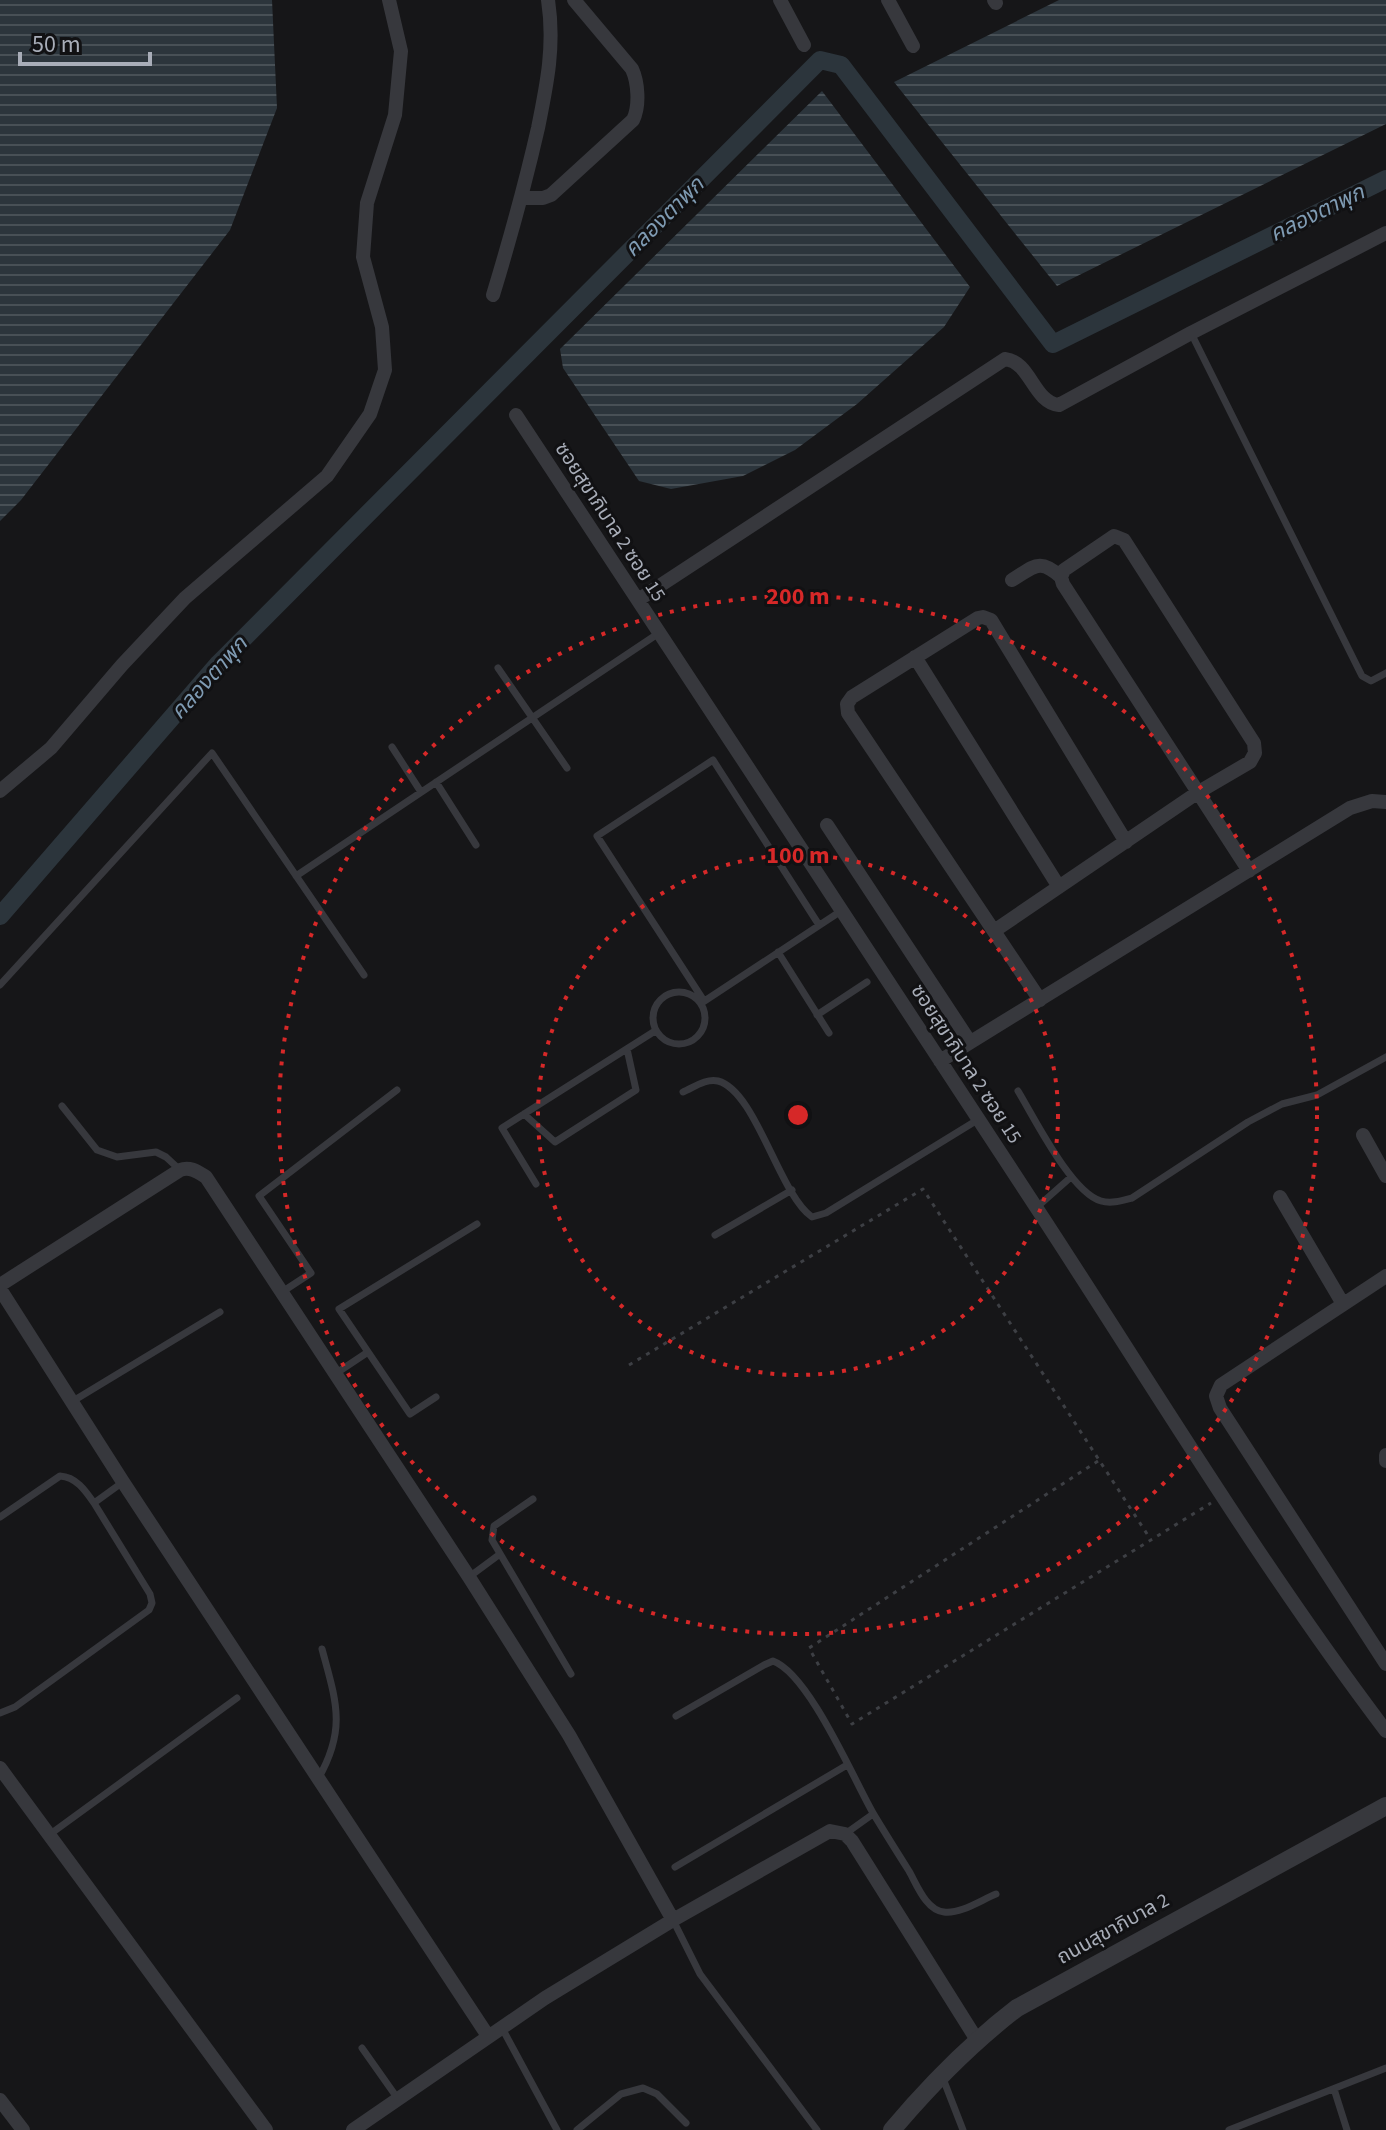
<svg xmlns="http://www.w3.org/2000/svg" width="1386" height="2130" font-family="'Source Sans 3','Noto Sans Thai',sans-serif">
<style>
.water{fill:url(#water-rules)}
.lines{fill:none;stroke-linecap:round;stroke-linejoin:round}
.canal{stroke:#2c353c;stroke-width:18}
.path{stroke:#3d3f44;stroke-width:3;stroke-dasharray:4 6;stroke-linecap:butt}
.service{stroke:#37383d;stroke-width:7}
.minor{stroke:#37383d;stroke-width:14}
.tertiary{stroke:#37383d;stroke-width:18}
.ring{fill:none;stroke:#d62828;stroke-width:4;stroke-dasharray:4 8}
.labels{text-anchor:middle;dominant-baseline:central;stroke-width:6;stroke-linejoin:round;paint-order:stroke}
.street-label{font-size:20px;fill:#a8adb8;stroke:#111113}
.water-label{font-size:22px;font-style:italic;fill:#7f9bb3;stroke:#111113}
.centre{fill:#d62828;stroke:#111113;stroke-width:4}
.ring-label{font-size:24px;text-anchor:middle;font-weight:bold;fill:#d62828;stroke:#111113;stroke-width:6;stroke-linejoin:round;paint-order:stroke}
</style>
<defs>
<pattern id="water-rules" width="6" height="5" patternUnits="userSpaceOnUse" patternTransform="scale(2)"><rect width="6" height="5" fill="#2c353c"/><path d="M0 2.5h6" fill="none" stroke="#485056"/></pattern>
</defs>
<rect width="100%" height="100%" fill="#161618"/>
<path class="water" d="M0 0H272L277 108 230 230 21 500 0 521Z
M1059 0H1386V124L1057 286 894 82Z
M822 91 970 287 944 327 857 404 795 450 743 476 671 489 639 481 563 368 560 349Z"/>
<g class="lines">
<path class="canal" d="M0 916 219 663 820 60 841 65 1053 344 1386 179"/>
<path class="path" d="M629 1365 923 1189 1151 1540
M1098 1461 809 1648 852 1724 1211 1503"/>
<path class="service" d="M1191 333 1362 676 1371 681 1386 673
M498 668 567 768
M392 747 421 792
M436 782 476 845
M296 876 659 633
M778 952 829 1033
M0 985 212 753 364 975
M653 1018a26 26 0 1 1 52 0a26 26 0 1 1-52 0Z
M704 1001 597 836 713 760 819 925
M703 1002 841 911
M817 1015 867 982
M1018 1091C1035 1119 1071 1192 1101 1201 1111 1204 1121 1201 1132 1198L1248 1122 1282 1104 1317 1095 1386 1057
M683 1092C693 1088 706 1078 718 1081 756 1091 779 1194 812 1217L826 1213 979 1119
M62 1106 97 1150 117 1157 156 1152 166 1157 180 1170
M524 1114 555 1142 636 1090 627 1049
M536 1184 502 1128 655 1031
M1036 1208 1071 1177
M715 1235 792 1190
M282 1292 311 1273 259 1196 397 1090
M335 1374 368 1352
M436 1397 410 1414 339 1309 477 1224
M73 1401 220 1312
M533 1499 494 1526 492 1540 571 1674
M94 1503 123 1482
M0 1517 60 1476C76 1477 85 1490 94 1503L150 1594 152 1603 149 1610 15 1707 0 1713
M469 1577 500 1554
M676 1716 764 1665 773 1661C809 1674 853 1778 873 1813 885 1833 897 1852 909 1871 917 1885 926 1910 944 1912 961 1914 981 1900 996 1894
M318 1779C347 1729 336 1701 322 1649
M845 1834 873 1814
M49 1835 237 1698
M675 1867 847 1765
M673 1920 700 1974 817 2130
M502 2028 557 2130
M362 2048 398 2099
M942 2076 963 2130
M1334 2089 1347 2130
M577 2130 621 2094 643 2088 657 2094 686 2123
M1229 2130 1386 2068"/>
<path class="minor" d="M780 0 804 45
M888 0 913 46
M994 0 996 3
M523 198H543L551 195 633 120C640 106 638 82 632 69L574 0
M493 295C510 239 525 185 538 128 547 84 555 45 548 0
M516 415C689 678 862 940 1034 1204 1150 1381 1258 1562 1386 1731
M1012 580C1034 567 1039 557 1061 577
M638 600 1005 359C1031 362 1033 402 1059 405L1191 333 1386 233
M915 657 1059 887
M0 791 51 748 122 665 185 598 327 476 370 414 385 370 382 327 363 257 367 203 395 115 401 51 389 0
M827 825 970 1042
M994 931 1197 793 1250 762 1255 753 1254 743 1124 540 1114 536 1064 570 1061 577 1063 584 1249 871
M1040 1000 848 713 847 704 852 697 978 618 983 617 991 620 1126 842
M940 1061 1350 808 1372 801 1386 802
M1363 1135 1386 1176
M1280 1197 1343 1304
M1386 1276 1221 1385 1216 1396 1220 1408 1386 1664
M0 1285 180 1170C190 1166 198 1172 206 1177L469 1577 569 1735 673 1920
M0 1289 123 1482 488 2036
M1386 1455V1461
M0 1768 266 2130
M0 2100 23 2130
M353 2130 545 1998 673 1920 830 1831 845 1834 852 1841 977 2040"/>
<path class="tertiary" d="M892 2130C930 2085 970 2044 1017 2008L1386 1806"/>
</g>
<g class="ring">
<circle cx="798" cy="1115" r="260"/>
<circle cx="798" cy="1115" r="519"/>
</g>
<g class="labels">
<g class="street-label">
<text transform="translate(610 522) rotate(57)">ซอยสุขาภิบาล 2 ซอย 15</text>
<text transform="translate(966 1064) rotate(57)">ซอยสุขาภิบาล 2 ซอย 15</text>
<text transform="translate(1113 1929) rotate(-29)">ถนนสุขาภิบาล 2</text>
</g>
<g class="water-label">
<text transform="translate(1317 213) rotate(-26)">คลองตาพุก</text>
<text transform="translate(664 217) rotate(-45)">คลองตาพุก</text>
<text transform="translate(209 678) rotate(-48)">คลองตาพุก</text>
</g>
</g>
<circle cx="798" cy="1115" r="12" class="centre"/>
<g class="ring-label">
<text x="798" y="604">200 m</text>
<text x="798" y="863">100 m</text>
</g>
<path d="M20 52v12h130v-12" fill="none" stroke="#a8adb8" stroke-width="4"/>
<text x="32" y="52" font-size="24" fill="#a8adb8" stroke="#111113" stroke-width="6" paint-order="stroke">50 m</text>
</svg>
